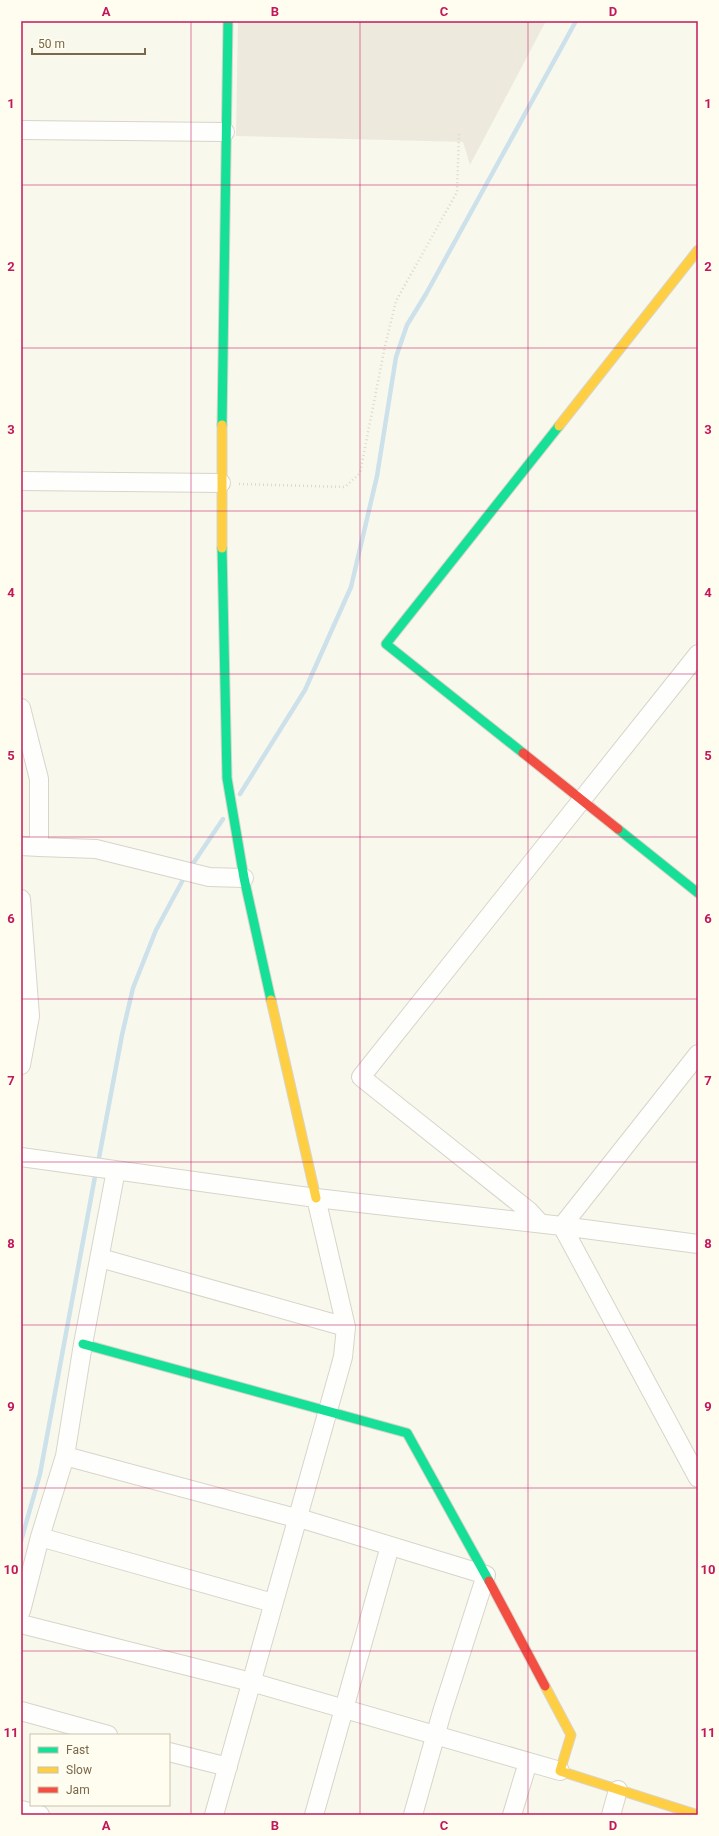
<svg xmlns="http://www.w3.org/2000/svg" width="719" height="1836" font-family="Roboto,sans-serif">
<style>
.industrial{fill:#ede9dd}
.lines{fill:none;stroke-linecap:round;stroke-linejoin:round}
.stream{stroke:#cde1eb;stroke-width:4.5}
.street-casing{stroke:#d8d4ca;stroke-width:20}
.fast-casing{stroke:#d9d4c9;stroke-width:11}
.slow-casing{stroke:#d9d4c9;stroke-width:11}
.jam-casing{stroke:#d9d4c9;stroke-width:11}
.path{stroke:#dcd8ce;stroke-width:2.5;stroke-dasharray:1 3;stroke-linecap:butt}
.street{stroke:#fefefc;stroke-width:18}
.fast{stroke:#16e098;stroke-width:9}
.slow{stroke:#ffcf43;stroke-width:9}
.jam{stroke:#f24e42;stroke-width:9}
.grid{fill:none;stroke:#c2185b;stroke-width:1;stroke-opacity:0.55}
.neatline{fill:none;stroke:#c2185b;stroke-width:1.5}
.grid-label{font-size:13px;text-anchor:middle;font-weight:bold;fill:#c2185b}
</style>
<rect width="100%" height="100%" fill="#f9f8ed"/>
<path class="industrial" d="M238 21H546L470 165 463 142 236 136Z"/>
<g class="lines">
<path class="stream" d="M240 794 305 690 351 587 377 476 396 357 407 325 426 294 576 21
M190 868 223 819
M98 1163 122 1035 133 988 156 930 185 876
M21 1541 40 1474 96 1171"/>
<g class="street-casing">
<path id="street" d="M21 130 225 132
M21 481 221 483
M21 708 39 779V847L21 846
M39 847 96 849 209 877 244 878
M21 899 30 1016 21 1065
M21 1157 316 1198 562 1226 698 1244
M540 1223 529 1211 361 1077 698 654
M562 1226 698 1478
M562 1226 698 1054
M100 1258 346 1327
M65 1456 292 1517 299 1518 486 1575 442 1712 413 1815
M40 1537 273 1603
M21 1611 40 1537 65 1456 83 1344 116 1170
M21 1624 251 1682 560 1771
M21 1711 108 1735
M169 1752 228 1767
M21 1810 40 1815
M214 1815 343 1357 346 1327 316 1198
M314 1815 390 1546
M512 1815 528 1762
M611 1815 618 1790"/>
</g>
<g class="fast-casing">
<path id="fast" d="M222 425 228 21
M222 548 227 778 244 878 271 1000
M523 753 386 644 559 426
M618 829 698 893
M83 1344 407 1433 489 1581"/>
</g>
<g class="slow-casing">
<path id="slow" d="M222 425V548
M559 426 698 250
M271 1000 316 1198
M545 1686 571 1735 560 1771 698 1815"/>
</g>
<g class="jam-casing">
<path id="jam" d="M523 753 618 829
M489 1581 545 1686"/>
</g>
<path class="path" d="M239 484 345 487 360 473 385 346 396 301 457 192 459 134"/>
<use href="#street" class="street"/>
<use href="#fast" class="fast"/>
<use href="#slow" class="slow"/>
<use href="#jam" class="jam"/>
</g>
<path class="grid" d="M191 21V1815M360 21V1815M528 21V1815M21 185H698M21 348H698M21 511H698M21 674H698M21 837H698M21 999H698M21 1162H698M21 1325H698M21 1488H698M21 1651H698"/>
<rect width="719" height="1836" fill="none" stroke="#fffdf0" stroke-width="44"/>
<rect x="30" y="1734" width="140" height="72" fill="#fffdf0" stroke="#cac1ad"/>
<rect x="38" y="1747" width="20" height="6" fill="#16e098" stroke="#cac1ad"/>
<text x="66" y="1754" font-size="12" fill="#7b6749">Fast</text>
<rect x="38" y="1767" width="20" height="6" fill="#ffcf43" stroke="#cac1ad"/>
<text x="66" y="1774" font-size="12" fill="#7b6749">Slow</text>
<rect x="38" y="1787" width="20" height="6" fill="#f24e42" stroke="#cac1ad"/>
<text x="66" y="1794" font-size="12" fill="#7b6749">Jam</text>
<path d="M32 48v6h113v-6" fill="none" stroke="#7b6749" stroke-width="2"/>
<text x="38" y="48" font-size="12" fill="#7b6749" stroke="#fffdf0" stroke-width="3" paint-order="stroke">50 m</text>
<rect x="22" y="22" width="675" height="1792" class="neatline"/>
<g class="grid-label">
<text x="106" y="16">A</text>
<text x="275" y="16">B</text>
<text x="444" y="16">C</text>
<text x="613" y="16">D</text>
<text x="11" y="108">1</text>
<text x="708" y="108">1</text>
<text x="11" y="271">2</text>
<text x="708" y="271">2</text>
<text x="11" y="434">3</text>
<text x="708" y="434">3</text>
<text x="11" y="597">4</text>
<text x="708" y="597">4</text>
<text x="11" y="760">5</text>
<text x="708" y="760">5</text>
<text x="11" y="923">6</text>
<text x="708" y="923">6</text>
<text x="11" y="1085">7</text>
<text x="708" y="1085">7</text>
<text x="11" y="1248">8</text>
<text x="708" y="1248">8</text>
<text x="11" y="1411">9</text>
<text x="708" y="1411">9</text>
<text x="11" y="1574">10</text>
<text x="708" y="1574">10</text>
<text x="11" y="1737">11</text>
<text x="708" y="1737">11</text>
<text x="106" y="1830">A</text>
<text x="275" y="1830">B</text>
<text x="444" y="1830">C</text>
<text x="613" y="1830">D</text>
</g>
</svg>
